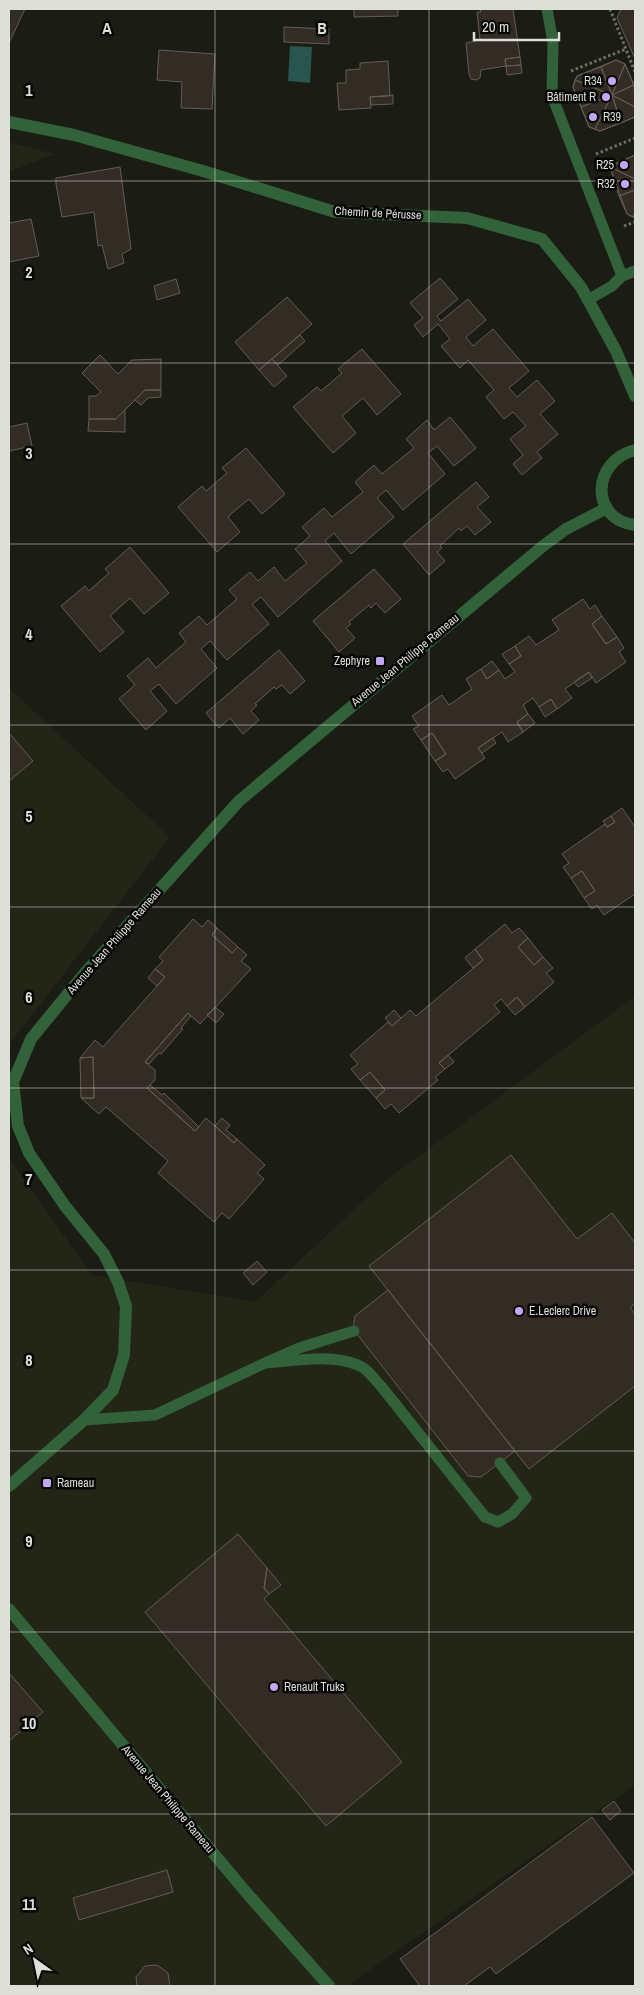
<svg xmlns="http://www.w3.org/2000/svg" width="644" height="1995" font-family="'Archivo Narrow',sans-serif">
<style>
.built{fill:#232516}
.water{fill:#28554e}
.building{fill:#322c24;stroke:#635d53}
.lines{fill:none;stroke-linecap:round;stroke-linejoin:round}
.path{stroke:#6d6e67;stroke-width:3;stroke-dasharray:2.5 2.5;stroke-linecap:butt}
.service{stroke:#32623a;stroke-width:11}
.minor{stroke:#32623a;stroke-width:12}
.grid{fill:none;stroke:#dedfd9;stroke-width:1;stroke-opacity:0.55}
.poi-dot{fill:#c3a7f2;stroke:#060604;stroke-width:2}
.labels{text-anchor:middle;dominant-baseline:central;stroke-width:5;stroke-linejoin:round;paint-order:stroke}
.poi-label{font-size:12px;fill:#dedfd9;stroke:#060604;text-anchor:end}
.street-label{font-size:12px;fill:#dedfd9;stroke:#060604}
.grid-label{font-size:16px;text-anchor:middle;font-weight:bold;fill:#dedfd9;stroke:#060604;stroke-width:5;stroke-linejoin:round;paint-order:stroke}
</style>
<rect width="100%" height="100%" fill="#1b1c13"/>
<path class="built" d="M9 142 54 154 9 172Z
M9 688 170 837 11 1042 9 1052Z
M634 997 635 1785 351 1983V1986H9V1158L92 1275 255 1302 385 1181Z"/>
<path class="water" d="M290 46 312 47 310 83 288 81Z"/>
<path class="building" d="M9 9H25L9 43Z
M354 9H398V16L354 17Z
M480 9H513L520 57 505 59 506 66 481 70 480 78 476 80 471 79 469 74 466 43 480 40 477 12H481Z
M621 9H635V59L617 18Z
M284 27 329 29V44L284 42Z
M159 50 215 54 212 109 181 108 182 82 157 80Z
M520 57 521 65 506 66 505 59Z
M616 60 625 64 635 88V117L600 131 589 127 573 87 577 76Z
M616 60 625 64 612 95 601 67Z
M388 61 390 96 370 97 371 108 339 110 337 83H346V70L360 69V63Z
M625 64 634 85 612 95Z
M521 65 522 73 507 75 506 66Z
M601 67 612 95 575 80 577 76Z
M575 80 612 95 581 107 573 87Z
M634 85 635 107 612 95Z
M393 95V104L371 105 370 97Z
M612 95 635 107V117L621 123Z
M612 95 621 123 600 131 595 129Z
M612 95 595 129 589 127 581 107Z
M635 155V218L627 214 610 167Z
M635 155V179L610 167 614 164Z
M120 167 131 249 122 254 124 263 108 269 102 245 98 246 94 212 62 217 56 184V178Z
M610 167 635 179V190L619 196Z
M635 190V212L633 217 627 214 619 196Z
M31 219 39 256 9 262V223Z
M440 278 458 299 437 316 441 321 468 299 486 320 466 337 473 346 493 329 529 371 509 388 517 397 537 380 555 401 540 414 558 434 537 452 542 458 522 475 513 464 523 455 510 439 526 426 513 412 504 419 486 397 494 390 468 360 460 368 441 346 450 339 438 324 423 337 414 325 423 318 410 303Z
M176 279 180 293 157 300 154 286Z
M287 297 312 324 259 370 235 342Z
M300 335 305 341 278 365 272 359Z
M362 349 401 394 377 415 363 398 342 416 356 433 333 453 293 407 317 387 321 391 342 373 338 369Z
M100 355 118 374 132 360 161 359V390H145L116 419H89V396H96L101 392 82 373Z
M272 359 287 376 274 387 259 370Z
M145 390H161V397L148 398 141 405 135 400Z
M125 410V432L88 431 89 419H116Z
M450 417 476 448 454 466 437 446 428 453 445 474 403 510 386 490 377 498 394 517 351 554 334 533 325 541 342 561 278 617 261 597 252 604 269 624 227 660 210 641 201 649 217 668 176 704 159 684 150 691 167 711 146 730 119 699 135 685 127 676 148 658 156 668 186 642 179 633 199 616 207 625 237 599 229 590 250 572 258 581 274 567 285 581 307 563 295 549 310 536 302 527 324 508 332 517 363 492 355 482 374 465 382 474 414 448 406 439 427 420 434 430Z
M27 423 32 446 9 451V427Z
M246 448 285 494 262 514 249 499 232 513 228 517 240 532 217 552 178 507 202 486 206 491 227 473 222 468Z
M476 482 489 497 477 507 491 522 475 535 467 526 461 531 459 528 440 546 442 548 437 552 445 561 429 575 403 544Z
M130 547 169 593 144 614 130 598 110 616 124 632 100 652 61 606 85 586 89 591 109 573 105 569Z
M374 569 401 599 385 613 376 603 371 608 369 605 349 622 351 624 346 628 355 638 339 652 313 621Z
M583 599 590 609 595 605 602 616 592 624 606 644 617 637 624 648 619 652 626 662 596 683 589 672 565 689 572 698 557 709 551 699 539 707 533 698 523 705 528 714 517 722 523 732 508 742 502 732 478 748 485 758 455 779 448 769 443 772 435 761 446 754 432 733 421 740 413 729 419 726 412 716 442 695 449 705 472 689 466 679 481 669 487 679 499 670 505 679 515 672 509 664 521 656 515 646 529 636 536 645 559 630 552 620Z
M602 616 617 637 606 644 592 624Z
M515 646 521 656 509 664 502 654Z
M279 650 305 681 290 694 282 685 276 689 274 687 255 704 257 705 251 711 259 720 243 734 230 718 219 728 206 713Z
M492 661 499 670 487 679 481 669Z
M589 672 592 678 578 687 574 682Z
M551 699 557 709 545 717 539 707Z
M528 714 535 723 523 732 517 722Z
M9 733 33 761 9 781Z
M432 733 446 754 435 761 421 740Z
M493 738 496 743 482 753 478 748Z
M622 808 635 827V894L604 915 597 905 592 909 584 898 595 891 582 871 571 878 563 867 569 863 562 854 605 824 607 827 615 822 611 816Z
M611 816 615 822 607 827 603 821Z
M582 871 595 891 584 898 571 878Z
M193 919 202 927 208 920 217 928 212 935 232 953 238 947 247 955 241 961 251 969 200 1024 188 1013 145 1062 155 1070V1080L147 1088 195 1131 206 1118 234 1143 237 1139 265 1165 257 1173 264 1179 229 1219 222 1213 214 1222 158 1173 168 1161 106 1107 99 1114 81 1098H94L93 1057 80 1058 95 1040 103 1047 165 977 155 969 163 961 159 957Z
M505 924 512 933 519 928 528 938 518 947 534 965 543 957 553 968 546 973 554 982 525 1007 517 997 507 1006 501 999 494 1005 500 1012 439 1063 445 1069 435 1077 438 1080 399 1113 391 1104 385 1109 376 1098 385 1090 370 1072 360 1080 351 1069 358 1064 350 1055 388 1022 392 1026 410 1010 416 1016 483 960 475 949Z
M217 928 238 947 232 953 212 935Z
M528 938 543 957 534 965 518 947Z
M475 949 483 960 473 968 465 958Z
M155 969 165 977 157 986 148 978Z
M517 997 525 1007 515 1015 507 1006Z
M215 1007 224 1014 216 1023 207 1015Z
M394 1010 401 1018 392 1026 385 1018Z
M188 1013 191 1016 181 1028 183 1029 161 1054 159 1053 149 1064 145 1062Z
M448 1055 454 1062 445 1069 439 1063Z
M93 1057 94 1098H81L80 1058Z
M370 1072 385 1090 376 1098 360 1080Z
M150 1085 162 1095 164 1093 199 1127 195 1131 147 1088Z
M222 1118 230 1125 226 1130 237 1139 234 1143 215 1126Z
M511 1155 577 1239 612 1213 635 1243V1303L630 1308 635 1314V1386L529 1469 369 1266Z
M257 1261 267 1272 253 1285 243 1273Z
M388 1290 515 1451 481 1477 468 1476 353 1329 355 1316Z
M238 1534 267 1568 264 1588 269 1594 264 1599 402 1762 326 1826 145 1612Z
M267 1568 281 1585 269 1594 264 1588Z
M9 1673 43 1712 9 1741Z
M614 1801 621 1811 610 1820 602 1810Z
M592 1817 634 1873 496 1974 490 1967 464 1986H420L400 1959Z
M167 1870 173 1892 79 1920 73 1898Z
M157 1965 168 1973 170 1986H137L136 1977 145 1966Z"/>
<g class="lines">
<path class="path" d="M610 9 635 72
M571 71 626 49
M596 154 635 138
M624 226 635 222"/>
<path class="service" d="M547 9 553 42 552 96 622 276 635 271
M588 300 612 286 622 276
M354 1331 299 1348 265 1363C293 1361 341 1352 365 1369 371 1374 376 1381 381 1386L485 1517 498 1522 512 1514 526 1498 500 1463
M84 1420 155 1415 265 1363"/>
<path class="minor" d="M9 122 74 135 203 171 335 212 467 218 542 239 581 287 616 351 635 396
M635 450C592 461 589 519 635 525
M9 1486 84 1420 113 1390 124 1355 126 1306 118 1282 104 1254 65 1206 29 1153 18 1126 13 1082 31 1039 84 974 239 801 543 546 566 529 607 508
M9 1609 245 1891 329 1986"/>
</g>
<path class="grid" d="M215 9V1986M429 9V1986M9 181H635M9 363H635M9 544H635M9 725H635M9 907H635M9 1088H635M9 1270H635M9 1451H635M9 1632H635M9 1814H635"/>
<g class="poi-dot">
<circle cx="612" cy="81" r="5"/>
<circle cx="606" cy="97" r="5"/>
<circle cx="593" cy="117" r="5"/>
<circle cx="624" cy="165" r="5"/>
<circle cx="625" cy="184" r="5"/>
<rect x="375" y="656" width="10" height="10" rx="2.5"/>
<circle cx="519" cy="1311" r="5"/>
<rect x="42" y="1478" width="10" height="10" rx="2.5"/>
<circle cx="274" cy="1687" r="5"/>
</g>
<g class="labels">
<g class="poi-label">
<text x="602" y="81">R34</text>
<text x="596" y="97">Bâtiment R</text>
<text x="603" y="117" text-anchor="start">R39</text>
<text x="614" y="165">R25</text>
<text x="615" y="184">R32</text>
<text x="370" y="661">Zephyre</text>
<text x="529" y="1311" text-anchor="start">E.Leclerc Drive</text>
<text x="57" y="1483" text-anchor="start">Rameau</text>
<text x="284" y="1687" text-anchor="start">Renault Truks</text>
</g>
<g class="street-label">
<text transform="translate(378 213) rotate(3)">Chemin de Pérusse</text>
<text transform="translate(405 660) rotate(-40)">Avenue Jean Philippe Rameau</text>
<text transform="translate(114 941) rotate(-49)">Avenue Jean Philippe Rameau</text>
<text transform="translate(168 1799) rotate(50)">Avenue Jean Philippe Rameau</text>
</g>
</g>
<g class="grid-label">
<text x="107" y="34">A</text>
<text x="322" y="34">B</text>
<text x="29" y="96">1</text>
<text x="29" y="278">2</text>
<text x="29" y="459">3</text>
<text x="29" y="640">4</text>
<text x="29" y="822">5</text>
<text x="29" y="1003">6</text>
<text x="29" y="1185">7</text>
<text x="29" y="1366">8</text>
<text x="29" y="1547">9</text>
<text x="29" y="1729">10</text>
<text x="29" y="1910">11</text>
</g>
<rect width="644" height="1995" fill="none" stroke="#dedfd9" stroke-width="20"/>
<g transform="translate(35 1960) rotate(327)" stroke="#060604" stroke-width="4" paint-order="stroke">
<path d="M0-4L9 19L0 12L-9 19Z" fill="#dedfd9"/>
<text y="-8" font-size="14" font-weight="bold" text-anchor="middle" fill="#dedfd9">N</text>
</g>
<path d="M474 32v8h85v-8" fill="none" stroke="#dedfd9" stroke-width="2.5"/>
<text x="482" y="32" font-size="15" fill="#dedfd9" stroke="#060604" stroke-width="4" paint-order="stroke">20 m</text>
</svg>
